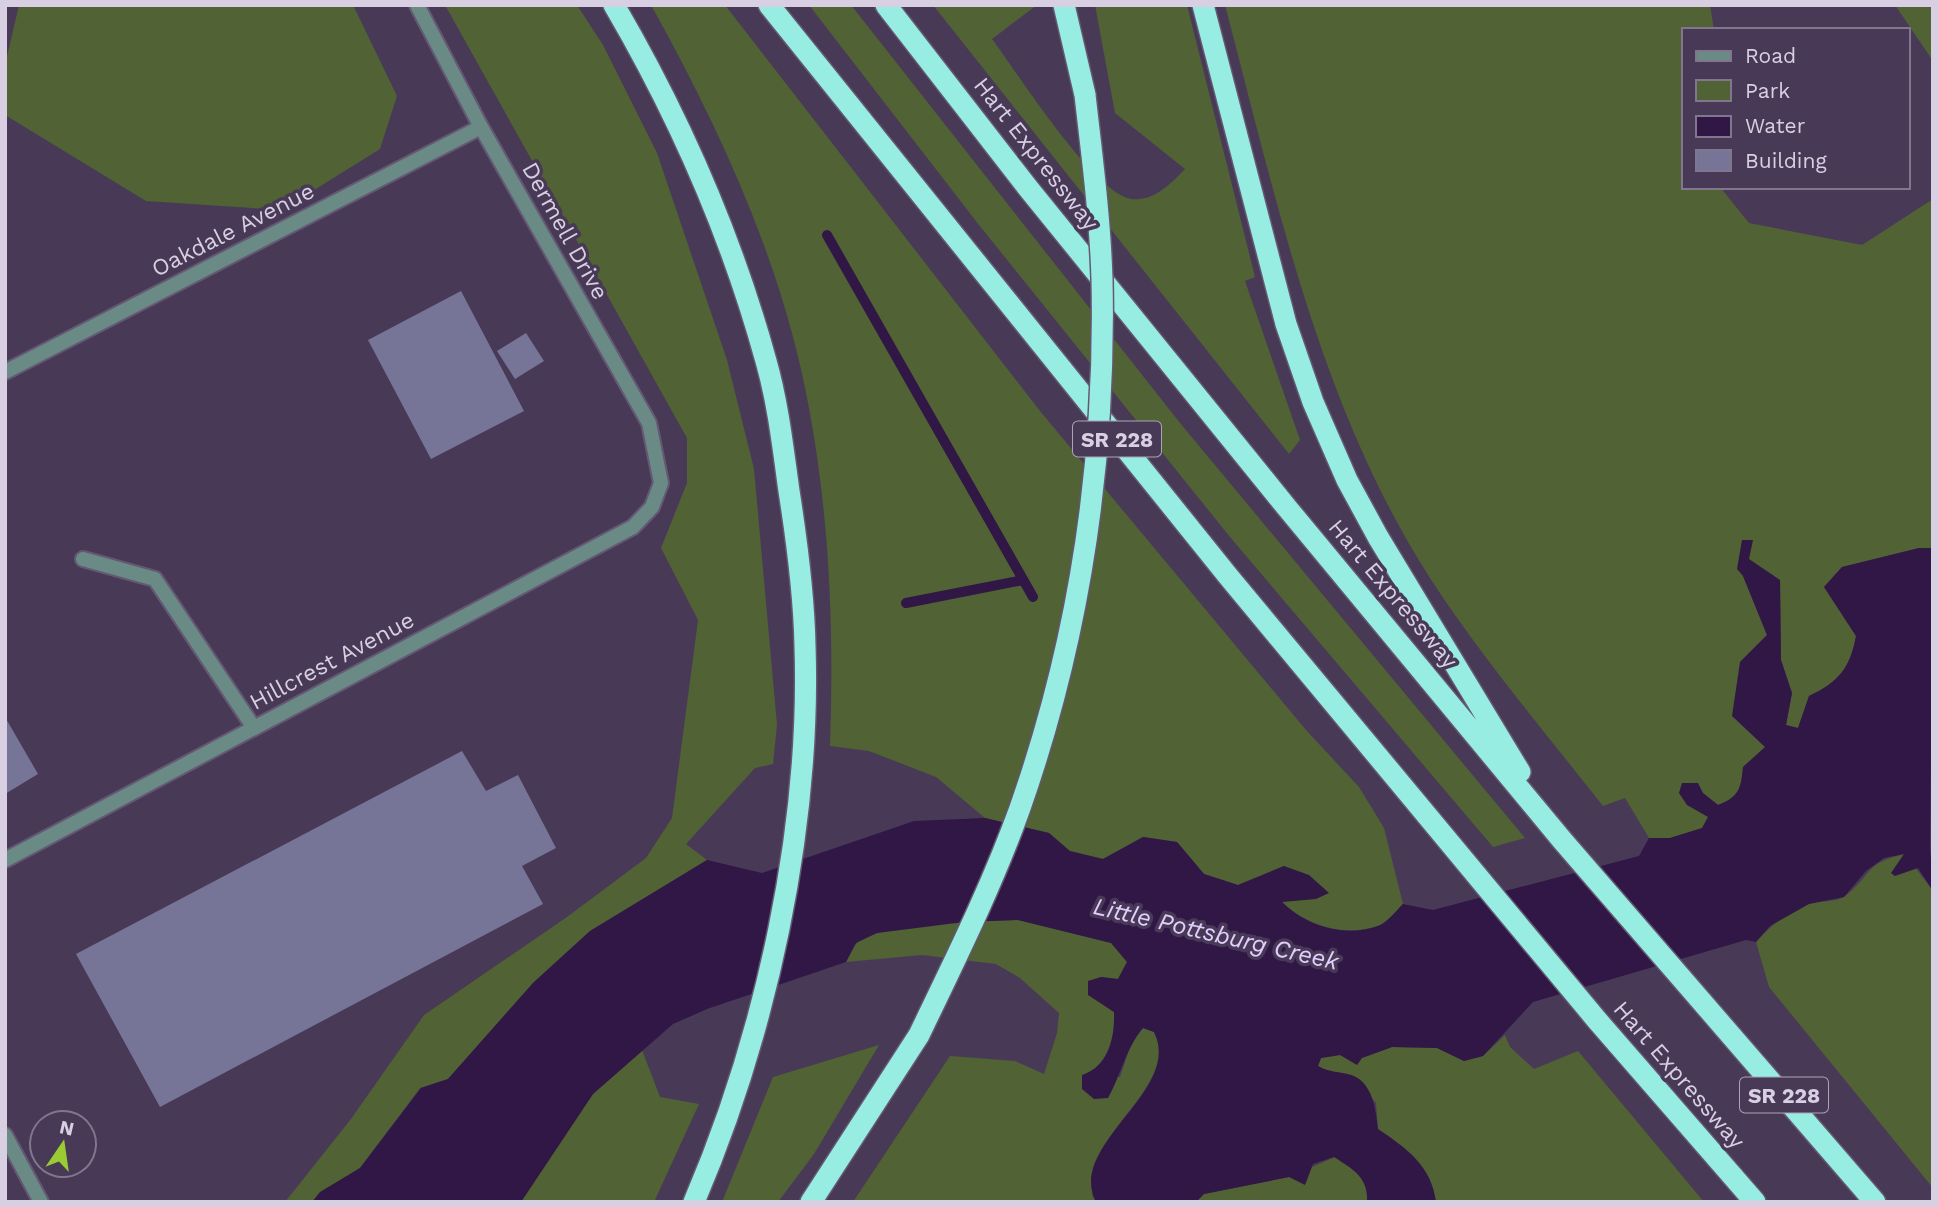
<svg xmlns="http://www.w3.org/2000/svg" width="1938" height="1207" font-family="'Work Sans',sans-serif">
<style>
.green{fill:#516234}
.water{fill:#301745}
.lines{fill:none;stroke-linecap:round;stroke-linejoin:round}
.stream{stroke:#301745;stroke-width:10}
.building{fill:#767597}
.service-casing{stroke:#655873;stroke-width:18}
.minor-casing{stroke:#655873;stroke-width:18}
.tertiary-casing{stroke:#655873;stroke-width:18}
.motorway-casing{stroke:#655873;stroke-width:24}
.service{stroke:#698a85;stroke-width:14}
.minor{stroke:#698a85;stroke-width:14}
.tertiary{stroke:#698a85;stroke-width:14}
.motorway{stroke:#97ede2;stroke-width:21}
.motorway-bridge-casing{stroke:#655873;stroke-width:24;stroke-linecap:butt}
.motorway-bridge{stroke:#97ede2;stroke-width:21}
.labels{text-anchor:middle;dominant-baseline:central;stroke-width:7;stroke-linejoin:round;paint-order:stroke}
.shield{fill:#483a57;stroke:#ada3b8;stroke-width:2}
.shield-label{font-size:21px;font-weight:bold;fill:#d8d0e2}
.street-label{font-size:23px;fill:#d8d0e2;stroke:#483a57}
.water-label{font-size:24px;font-style:italic;fill:#e4cefe;stroke:#483a57}
</style>
<rect width="100%" height="100%" fill="#483a57"/>
<path class="green" d="M19 5H353L397 96 380 149 282 210 146 201 5 115V65Z
M445 5H577L603 45 657 153 727 360 754 469 777 725 773 764 755 768 686 844 707 860 590 931 533 983 448 1079 420 1088 360 1168 321 1192 312 1202H285L351 1119 424 1015 567 917 646 858 672 818 698 620 661 548 687 483V438Z
M651 5H725L1040 411 1306 730 1359 787 1384 828 1403 904C1396 911 1387 923 1378 926 1344 937 1306 926 1281 901L1292 900 1284 866 1238 885 1204 874 1177 842 1143 837 1103 859 1069 851 1049 833 985 818 936 777 869 751 830 746C834 633 830 520 809 408 783 265 721 131 651 5Z
M809 5H851L1180 423 1525 838 1493 847 1230 537 979 225Z
M933 5H1037L992 39C1018 74 1093 192 1131 199 1153 202 1172 183 1185 169L1115 113 1095 5H1187L1255 277 1245 281 1300 440 1289 454Z
M1225 5H1710L1714 30H1684V187H1720L1749 223 1862 245 1933 199V548H1919L1842 567 1824 587 1856 636C1850 668 1839 682 1809 696L1798 728 1786 725 1792 693 1781 660 1780 581 1743 576 1767 635 1740 662 1766 747 1743 767C1741 789 1739 797 1718 805L1703 793 1709 818 1703 828 1670 838H1649L1625 798 1603 806C1544 731 1482 658 1430 578 1320 407 1276 199 1225 5Z
M1895 5H1933V61Z
M1905 854 1933 891V1188L1769 987 1756 942C1770 926 1788 912 1808 904 1819 900 1836 903 1845 896 1873 875 1863 863 1905 854Z
M1018 920 1112 943 1127 962 1118 979 1101 977 1088 994 1114 1012C1115 1034 1110 1054 1094 1071L1120 1077 1132 1041 1143 1028 1154 1032C1174 1072 1125 1110 1107 1142 1098 1156 1096 1179 1092 1195L1096 1202H853L950 1056 1015 1061 1044 1074 1057 1033 1059 1013 1020 978 996 964 922 955 846 962C849 957 852 947 857 943 880 922 984 921 1018 920Z
M1505 1035 1510 1047 1534 1069 1578 1051 1704 1202H1436C1431 1165 1407 1149 1378 1129L1376 1103 1352 1075 1331 1074 1318 1066 1321 1058 1340 1055 1362 1058 1392 1047 1437 1048 1464 1061 1483 1056Z
M879 1045 814 1154 778 1202H722L773 1077Z
M642 1050 660 1097 699 1104 654 1202H521L593 1094Z
M1335 1157C1353 1169 1369 1178 1367 1202H1196L1204 1194 1289 1177Z"/>
<path class="water" d="M1742 540H1753L1749 559 1780 580 1781 660 1792 693 1786 725 1798 728 1809 696C1839 682 1850 668 1856 636L1824 587 1842 567 1919 548H1933L1930 846 1933 891 1918 868 1895 876 1891 873 1904 854 1884 858 1866 871 1844 897 1809 904 1770 926 1756 942 1746 940 1533 1002 1483 1056 1464 1061 1437 1048 1392 1047 1362 1058 1357 1065 1340 1055 1321 1058 1318 1066C1330 1073 1339 1071 1351 1075 1373 1082 1376 1111 1378 1129 1407 1149 1431 1165 1436 1202H1367C1369 1178 1353 1169 1334 1157L1313 1164 1305 1185 1289 1177 1204 1194 1196 1202H1096C1066 1144 1184 1091 1154 1032L1143 1028C1126 1048 1121 1075 1108 1098L1094 1099 1082 1089V1075C1109 1066 1115 1038 1114 1012L1088 995V981L1101 977 1118 979 1127 962 1111 943 1018 920 964 922 877 933 856 943 846 962 707 1009 673 1024 593 1094 521 1202H312L320 1192 360 1168 421 1088 448 1079 533 983 590 931 707 860 762 873 914 821 985 818 1049 833 1070 851 1103 859 1143 837 1177 842 1204 874 1238 885 1284 866 1309 875 1329 893 1316 899 1282 902C1306 926 1345 938 1378 926 1387 923 1396 911 1403 904L1433 910 1639 856 1649 838H1670L1702 828 1708 817 1687 805 1679 793 1682 783H1698L1703 793 1718 805C1739 797 1741 789 1743 767L1765 747 1732 716 1740 662 1767 635 1743 576 1737 569Z"/>
<g class="lines">
<path class="stream" d="M827 235 1033 597
M906 603 1023 580"/>
</g>
<path class="building" d="M461 291 524 411 431 459 368 340Z
M526 333 544 361 515 379 497 351Z
M5 717 38 774 5 794Z
M462 751 486 791 518 775 556 848 522 866 543 904 160 1107 76 954Z"/>
<g class="lines">
<g class="service-casing">
<path id="service" d="M83 559 155 579 254 728"/>
</g>
<g class="minor-casing">
<path id="minor" d="M5 372 481 127
M5 860 633 527 652 507 661 483 649 423 481 127 417 5"/>
</g>
<g class="tertiary-casing">
<path id="tertiary" d="M5 1135 41 1202"/>
</g>
<g class="motorway-casing">
<path id="motorway" d="M614 5C680 118 731 234 766 361 778 403 783 448 789 491 797 542 804 594 805 646 811 829 766 1034 694 1202
M769 5 1228 576 1596 1019 1755 1202
M886 5 1028 188 1288 509 1562 840 1875 1202
M1064 5 1085 95
M1203 5 1286 324 1313 402 1347 480 1378 537 1520 772
M811 1202 919 1035"/>
</g>
<use href="#service" class="service"/>
<use href="#minor" class="minor"/>
<use href="#tertiary" class="tertiary"/>
<use href="#motorway" class="motorway"/>
<g class="motorway-bridge-casing">
<path id="motorway-bridge" d="M919 1035C955 960 992 886 1020 808 1080 637 1106 459 1102 279 1100 217 1092 156 1085 95"/>
</g>
<use href="#motorway-bridge" class="motorway-bridge"/>
</g>
<g class="labels">
<g class="shield">
<rect x="1073" y="421.5" width="88" height="35" rx="5"/>
<rect x="1740" y="1077.5" width="88" height="35" rx="5"/>
</g>
<g class="shield-label">
<text x="1117" y="439">SR 228</text>
<text x="1784" y="1095">SR 228</text>
</g>
<g class="street-label">
<text transform="translate(1036 154) rotate(52)">Hart Expressway</text>
<text transform="translate(233 230) rotate(-27)">Oakdale Avenue</text>
<text transform="translate(565 231) rotate(61)">Dermell Drive</text>
<text transform="translate(1393 594) rotate(50)">Hart Expressway</text>
<text transform="translate(332 661) rotate(-28)">Hillcrest Avenue</text>
<text transform="translate(1679 1075) rotate(49)">Hart Expressway</text>
</g>
<g class="water-label">
<text transform="translate(1216 934) rotate(13)">Little Pottsburg Creek</text>
</g>
</g>
<rect width="1938" height="1207" fill="none" stroke="#d8d0e2" stroke-width="14"/>
<rect x="1682" y="28" width="228" height="161" fill="#483a57" stroke="#82768f" stroke-width="2"/>
<rect x="1696" y="51" width="35" height="10" fill="#698a85" stroke="#82768f" stroke-width="2"/>
<text x="1745" y="63" font-size="21" fill="#d8d0e2">Road</text>
<rect x="1696" y="80" width="35" height="21" fill="#516234" stroke="#82768f" stroke-width="2"/>
<text x="1745" y="98" font-size="21" fill="#d8d0e2">Park</text>
<rect x="1696" y="116" width="35" height="21" fill="#301745" stroke="#82768f" stroke-width="2"/>
<text x="1745" y="133" font-size="21" fill="#d8d0e2">Water</text>
<rect x="1696" y="150" width="35" height="21" fill="#767597" stroke="#82768f" stroke-width="2"/>
<text x="1745" y="168" font-size="21" fill="#d8d0e2">Building</text>
<g transform="translate(63 1144) rotate(13)"><circle r="33" fill="#483a57" stroke="#82768f" stroke-width="2"/>
<path d="M0-5L12 26L0 18L-12 26Z" fill="#9bcb33"/>
<text y="-10" font-size="19" font-weight="bold" text-anchor="middle" fill="#d8d0e2">N</text>
</g>
</svg>
